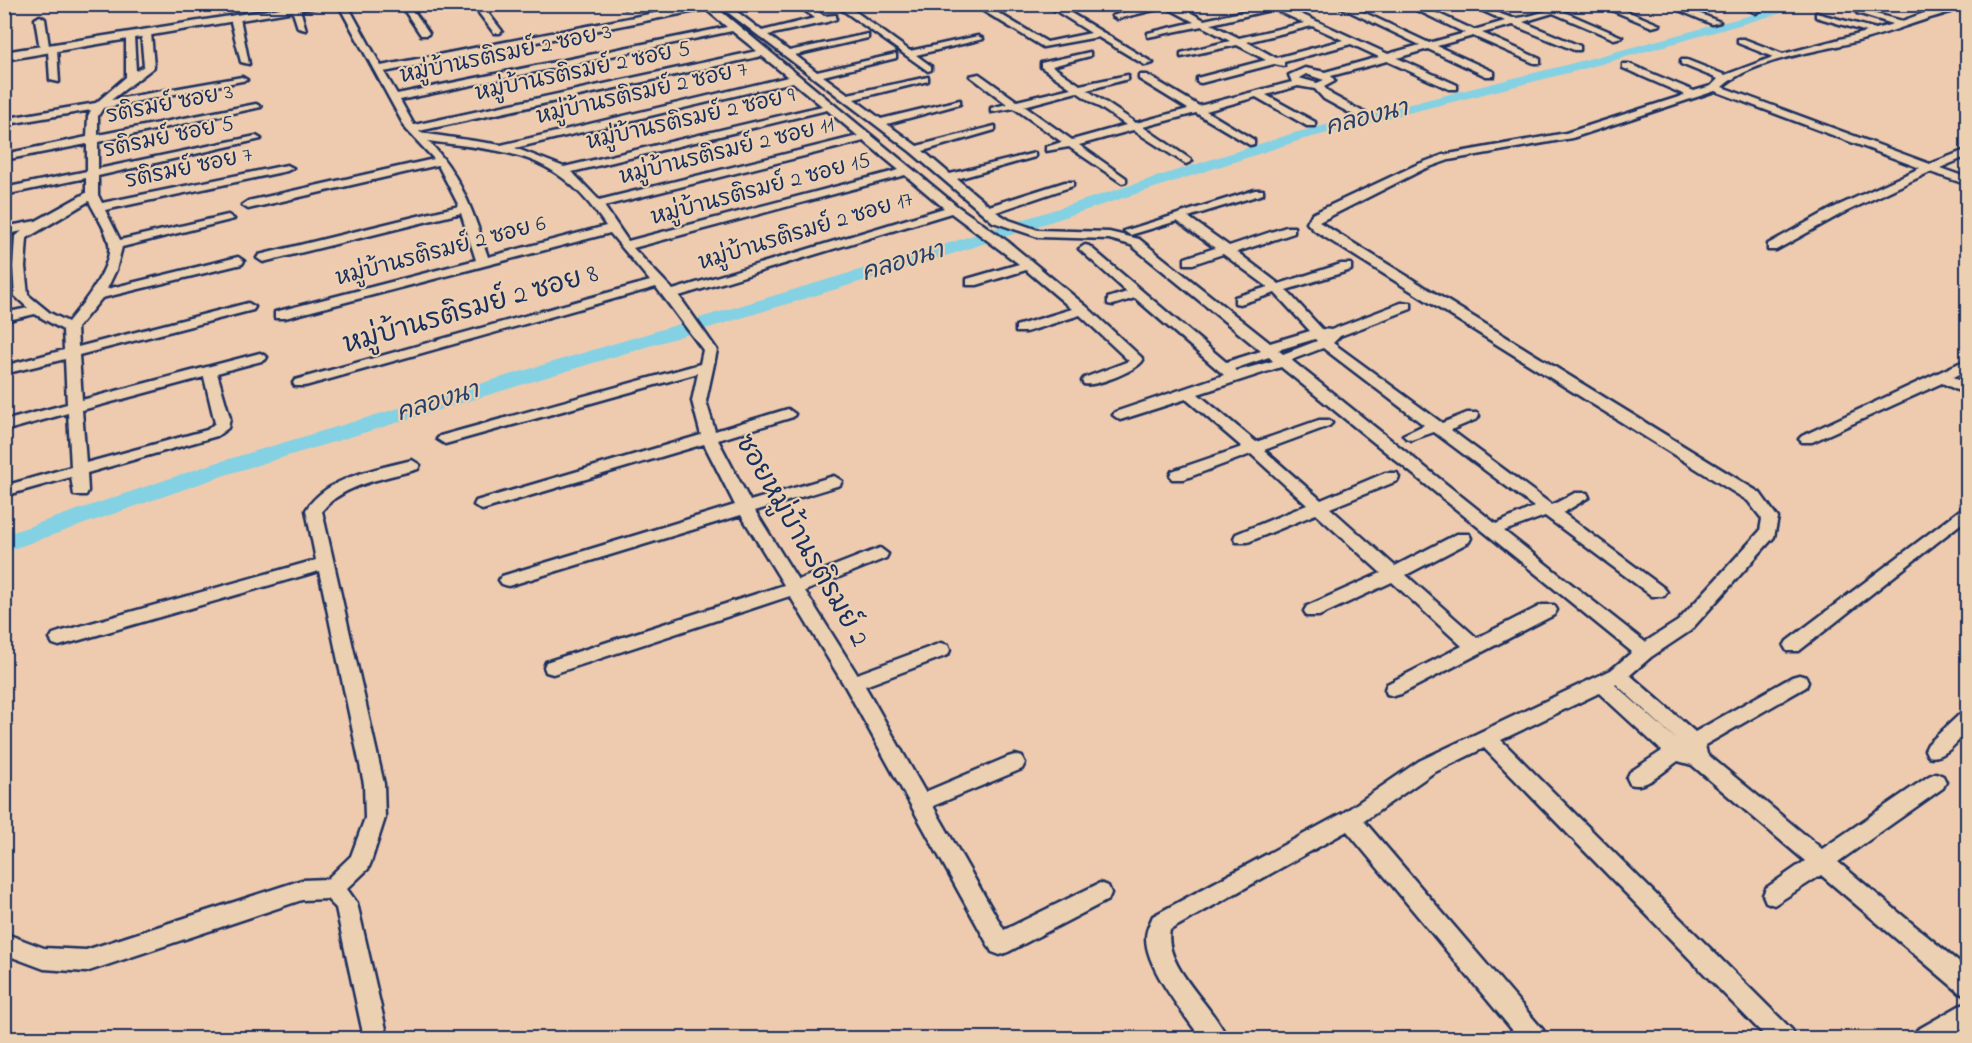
<svg xmlns="http://www.w3.org/2000/svg" width="1972" height="1043" font-family="'Indie Flower','Playpen Sans Thai',sans-serif">
<style>
.lines{fill:none;stroke-linecap:round;stroke-linejoin:round}
.canal{fill:#84d1e3;fill-rule:evenodd}
.minor-casing{stroke:#1b2f5e;stroke-width:5}
.tertiary-casing{stroke:#1b2f5e;stroke-width:5}
.minor{fill:#ebd0b2;fill-rule:evenodd}
.tertiary{fill:#ebd0b2;fill-rule:evenodd}
.labels{text-anchor:middle;dominant-baseline:central;stroke-width:4.5;stroke-linejoin:round;paint-order:stroke}
.far-street-label{font-size:22px;fill:#1b2f5e;stroke:#ebd0b2}
.far-water-label{font-size:24px;font-style:italic;fill:#263f6b;stroke:#ebd0b2}
.street-label{font-size:27px;fill:#1b2f5e;stroke:#ebd0b2}
</style>
<rect width="100%" height="100%" fill="#eecbaf"/>
<filter id="ink" filterUnits="userSpaceOnUse"><feTurbulence type="fractalNoise" baseFrequency=".0167" numOctaves="2"/><feDisplacementMap in="SourceGraphic" scale="12" xChannelSelector="R" yChannelSelector="G"/><feConvolveMatrix kernelMatrix="1 2 1 2 8 2 1 2 1" color-interpolation-filters="sRGB"/></filter>
<g filter="url(#ink)">
<g class="lines">
<path class="canal" d="M1792 4H1814L1576 71 1304 139 955 253 228 474 4 552V535L212 464 943 245 1294 133 1566 65Z"/>
<g class="minor-casing">
<path id="minor" d="M338 4H347L381 66 701 4H712L957 206 1007 241 1087 307 1141 357 1143 360C1138 370 1095 387 1084 384L1082 381 1084 378 1129 361 1080 315 1026 332H1016V326L1072 309 1026 270 977 285H967V279L1019 264 951 213 679 296 717 350 706 401 715 431 788 409 795 414 793 417 718 440 750 501 834 476 842 481 840 485 755 511 798 580 880 548 888 554 886 558 805 591 857 674 941 643 948 645 950 650 948 655 865 686 925 792 1008 757 1015 755 1022 757 1025 763 1022 769 933 806 1004 930 1100 883 1108 886 1111 893 1108 900 1008 952 1000 955 992 952 846 688 790 596 553 674 546 672 544 667 546 662 784 585 741 515 508 586 502 584 499 580 502 576 735 505 704 444 482 510 474 505 476 501 701 435 692 401 698 373 445 444 437 439 440 436 700 364 703 350 656 287 305 386H295L293 383 295 380 650 281 610 233 285 318H275V312L476 260 461 213 263 262 257 258 259 255 459 206 438 165 248 209 242 205 248 201 434 159 406 129ZM706 9 727 27 397 94 384 72ZM732 31 757 51 414 125 400 100ZM762 56 788 77 501 145 421 133 419 131ZM793 82 822 106 564 167 515 148ZM827 110 858 136 599 200 572 172ZM428 141C511 152 556 151 606 226L488 257C474 214 460 173 428 141ZM864 141 899 170 628 241 604 206ZM905 175 944 208 673 290 633 248Z
M400 4H409L429 33 427 35H421Z
M472 4H481L502 31 500 33H494Z
M632 4 625 8 621 5V4Z
M717 4H727L762 31 815 18 796 4H807L824 16 836 15V19L827 22 768 35 789 51 868 34V38L795 55 817 72 896 54V58L823 76 848 94 928 77V81L854 99 881 119 960 100V104L887 124 917 146 995 126V130L923 151 950 174 1035 153V157L957 179 989 206 1065 182H1073V186L996 212 1009 220 1038 230 1109 232 1139 239 1270 343 1310 331 1275 293 1240 304 1235 303V297L1268 287 1223 254 1193 264H1185V258L1215 248 1177 221 1130 235 1124 231 1255 190H1263V194L1188 217 1229 246 1286 227H1294V233L1237 252 1279 284 1341 264H1351V270L1286 290 1322 329 1331 330 1401 303H1411V309L1340 336 1333 343 1442 423 1467 413H1477L1479 416 1477 419 1451 430 1552 505 1575 493H1587L1589 497 1563 513 1664 588 1667 592 1664 596H1652L1545 516 1504 531 1645 642 1678 621 1760 531 1762 519 1748 501 1315 231 1307 223 1312 214 1416 165 1443 155 1566 133 1685 95 1623 68V64H1629L1694 91 1711 86 1718 79 1681 64V60H1687L1725 75 1773 57 1738 43V39H1744L1783 54 1867 32 1816 17V13L1876 29 1893 24 1857 13V9L1902 21 1949 4H1959L1951 12C1920 20 1889 33 1858 41 1818 52 1752 59 1722 87L1930 164 1968 149V156L1940 168 1968 178V185L1930 172 1841 214 1776 250H1768V244L1833 208 1920 168 1715 91 1572 138 1449 160 1424 169 1319 222 1760 493 1778 518 1774 537 1690 631 1651 657 1630 675 1695 732 1792 677 1799 675 1806 677 1808 682 1806 687 1705 745 1707 754 1822 849 1929 776 1936 773 1943 776 1946 782 1943 788 1838 862 1968 970V996L1960 993 1821 875 1774 905 1766 902 1763 895 1766 888 1805 861 1692 765 1678 761C1665 770 1646 790 1630 784L1627 778 1630 772 1662 751 1599 693 1501 740 1792 1030 1795 1038H1767L1484 748 1433 773 1364 821 1543 1030 1546 1038H1519L1347 831 1170 930C1162 966 1214 1006 1227 1038H1201C1184 1014 1146 968 1146 938 1146 930 1150 923 1153 916L1343 813 1419 761 1611 670 1632 652 1281 367 1198 394 1256 442 1319 420H1329L1332 423 1329 426 1264 450 1321 500 1385 473H1397L1399 477 1397 481 1330 508 1395 566 1457 534H1469L1471 538 1469 542 1406 575 1477 638 1542 605H1554L1557 610 1554 615 1401 694 1394 696 1387 694 1385 689 1387 684 1462 646 1392 582 1319 616H1307L1304 611 1307 606 1381 573 1316 514 1248 542H1236L1234 538 1236 534 1307 505 1251 454 1184 479H1172L1170 475 1172 471 1242 447 1186 399 1120 420 1113 415 1115 412 1224 375 1135 298 1113 305 1108 304V298L1127 292 1079 249 1085 245 1089 246 1226 362 1261 351 1131 245 1109 239 1038 237 993 222 911 152ZM1315 339 1317 341 1283 354 1278 350ZM1323 348 1424 425 1403 435 1406 438 1411 440 1434 432 1534 507 1496 524 1291 360ZM1269 357 1273 361 1237 371 1234 369ZM1616 684 1678 741 1615 685Z
M834 4H845L910 51 978 36 983 39 916 55 931 66V70L928 71Z
M972 4H983L1047 42 1091 33 1045 4H1056L1153 63 1145 65 1098 37 1043 47Z
M1153 4H1175L1204 20 1279 4 1388 54 1420 45 1334 4H1346L1429 43 1465 33 1404 4H1417L1474 30 1505 21 1468 4C1485 4 1505 19 1517 18 1539 16 1557 4 1580 4L1562 11 1622 37 1614 39 1553 13 1523 22 1580 46V50H1574L1513 25 1482 33 1540 59V63H1534L1473 36 1437 46 1494 72V76H1486L1428 49 1397 58 1457 85V89H1449L1387 61 1331 76 1335 81 1324 87 1332 95 1365 113V117H1357L1324 99 1315 89 1298 86 1266 95 1315 122V126H1307L1256 97 1206 111 1254 140V144L1250 145 1196 113 1143 127 1190 159 1192 161 1186 164 1133 130 1079 145 1126 178V182L1122 183 1069 147 1046 151V147L1062 142 1014 108 991 112V108L1007 104 970 76 979 74 1017 101 1071 88 1041 67V63L1090 52V56L1052 66 1080 85 1128 75V79L1087 90 1136 123 1188 109 1139 79V75H1147L1199 106 1292 82 1289 75 1305 68 1325 72 1379 57 1351 44 1284 62V66L1274 64 1201 83 1197 82V78L1266 60 1237 45 1181 57V53L1230 41 1202 26 1148 37V33L1194 22 1166 7 1117 19 1112 16ZM1274 9 1304 23 1239 38 1211 24ZM1312 26 1343 40 1276 58 1247 42ZM1306 74 1324 80 1317 83 1299 78ZM1077 92 1126 125 1072 140 1024 106Z
M1597 4H1610L1660 25 1652 27Z
M1664 4H1677L1720 22 1712 24Z
M1738 4H1751L1760 10 1756 13Z
M296 6 300 9 306 30 298 28 292 9Z
M235 15 240 18 249 64 241 62 230 18Z
M40 16 45 19 49 46 57 48 59 82 50 80 48 51 40 49 35 19Z
M146 30 151 33 154 67 111 100 242 77 247 80 103 108 98 116V135L256 104 261 107 98 142V169L256 136 261 139 98 176V195L102 203 287 165 293 168 287 171 105 210 120 240 228 215 234 219 122 247 116 270 107 289 238 257 244 261 242 264 102 298 77 328 78 347 248 303 255 307 253 310 79 355 82 400 260 353 267 357 265 360 217 373 230 418 228 428 217 436 87 473 88 491 86 495H74L71 477 4 496V486L71 467 68 413 4 431V421L67 404 65 359 4 374V366L64 350 63 330 35 314 4 321V313L28 308 15 296 13 267 15 237 22 231 4 235V227L36 221 86 193V178L4 195V188L87 171V144L4 160V154L87 137 88 116 91 110 14 123 9 120 14 117 96 103 126 77V34L134 36 136 71 144 66 141 33ZM89 201C95 214 107 230 109 244 113 267 82 305 68 322L50 313 28 295 25 267 27 238ZM204 377 215 423 207 430 86 463 82 410Z
M1968 359V369L1953 377 1968 385V395L1942 383 1812 442H1802L1799 439 1802 436Z
M412 460 420 465 418 469C387 478 342 484 322 511L384 784 385 818 371 862 368 869 347 889 357 903 388 1038H364L336 908 327 899 302 900 86 972 44 969 4 954V933L44 948 86 950 302 880 327 879 351 856 365 818 364 784 319 571 59 646 53 644 50 639 53 634 59 632 316 560 306 510C326 477 377 469 412 460Z
M1968 504V518L1799 651H1787L1784 646 1787 641Z
M1968 710V731C1957 741 1944 761 1928 756L1925 750 1928 744 1961 713Z
M1968 1001V1026L1947 1038H1914L1917 1030Z"/>
</g>
<g class="tertiary-casing">
<path id="tertiary" d="M306 4H336L4 60V52Z"/>
</g>
<use href="#minor" class="minor"/>
<use href="#tertiary" class="tertiary"/>
</g>
</g>
<g class="labels">
<g class="far-street-label">
<text transform="translate(506 55) rotate(-12)">หมู่บ้านรติรมย์ 2 ซอย 3</text>
<text transform="translate(583 72) rotate(-12)">หมู่บ้านรติรมย์ 2 ซอย 5</text>
<text transform="translate(642 94) rotate(-13)">หมู่บ้านรติรมย์ 2 ซอย 7</text>
<text transform="translate(170 105) rotate(-11)">รติรมย์ ซอย 3</text>
<text transform="translate(691 120) rotate(-13)">หมู่บ้านรติรมย์ 2 ซอย 9</text>
<text transform="translate(169 138) rotate(-12)">รติรมย์ ซอย 5</text>
<text transform="translate(727 152) rotate(-14)">หมู่บ้านรติรมย์ 2 ซอย 11</text>
<text transform="translate(189 169) rotate(-12)">รติรมย์ ซอย 7</text>
<text transform="translate(761 190) rotate(-15)">หมู่บ้านรติรมย์ 2 ซอย 15</text>
<text transform="translate(806 232) rotate(-17)">หมู่บ้านรติรมย์ 2 ซอย 17</text>
<text transform="translate(441 252) rotate(-15)">หมู่บ้านรติรมย์ 2 ซอย 6</text>
</g>
<g class="far-water-label">
<text transform="translate(1367 119) rotate(-14)">คลองนา</text>
<text transform="translate(903 263) rotate(-17)">คลองนา</text>
<text transform="translate(438 403) rotate(-17)">คลองนา</text>
</g>
<g class="street-label">
<text transform="translate(471 310) rotate(-16)">หมู่บ้านรติรมย์ 2 ซอย 8</text>
<text transform="translate(801 541) rotate(60)">ซอยหมู่บ้านรติรมย์ 2</text>
</g>
</g>
<rect width="1972" height="1043" fill="none" stroke="#ebd0b2" stroke-width="24"/>
<rect x="12" y="12" width="1948" height="1019" fill="none" stroke="#1b2f5e" stroke-width="2" filter="url(#ink)"/>
</svg>
